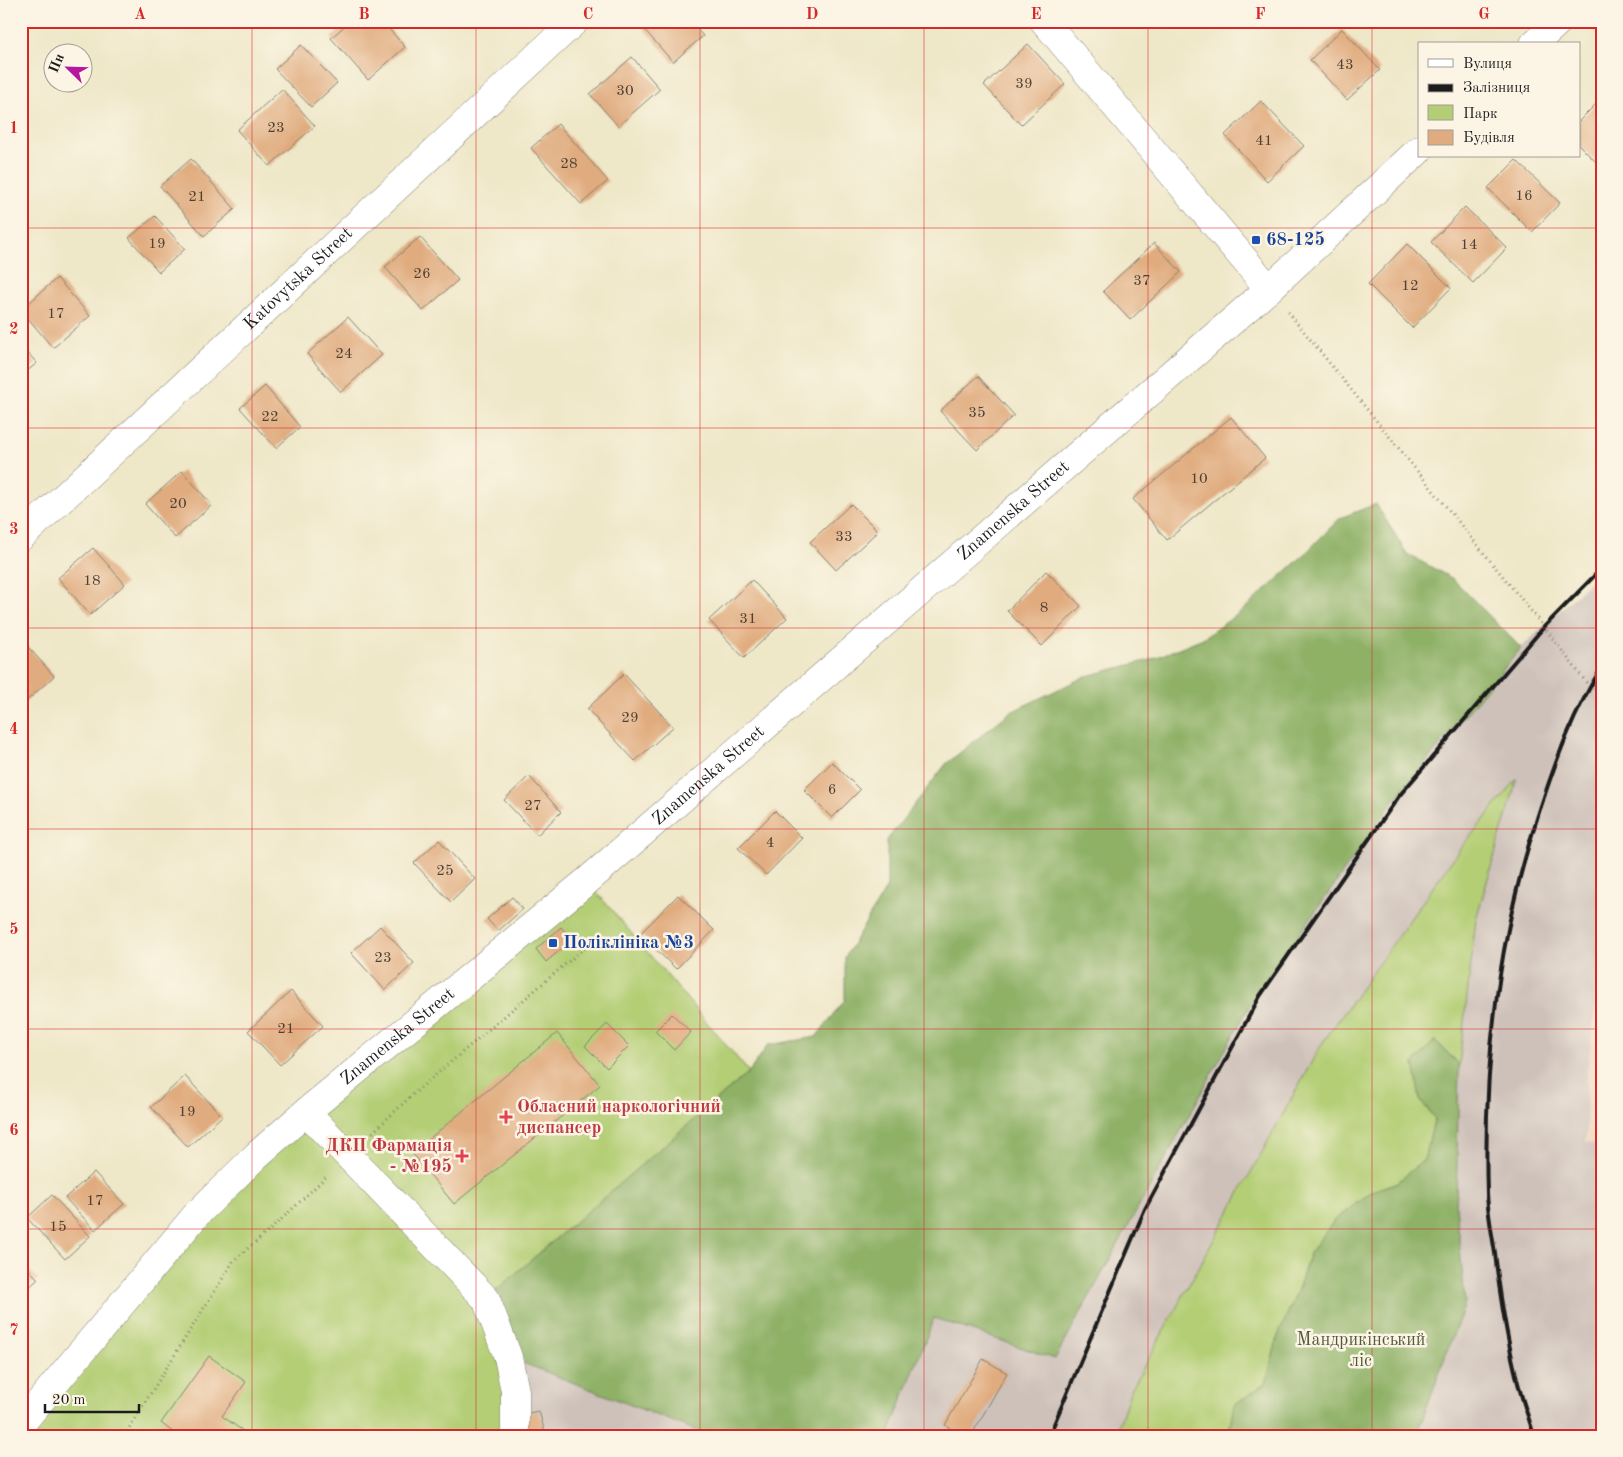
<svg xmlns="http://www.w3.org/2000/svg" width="1623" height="1457" font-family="'Old Standard TT',serif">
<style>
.built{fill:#f1d5bd}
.industrial{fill:#cec1ba}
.green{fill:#b3ce74;stroke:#687548}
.forest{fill:#8eb166;stroke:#556641}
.building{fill:#e0ab7e}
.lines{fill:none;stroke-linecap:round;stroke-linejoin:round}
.minor-casing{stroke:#858272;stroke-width:29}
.major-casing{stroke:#858272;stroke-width:29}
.path{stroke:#858272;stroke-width:3;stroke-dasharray:1 4;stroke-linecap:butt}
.minor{stroke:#fff;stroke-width:28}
.major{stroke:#fff;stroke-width:28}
.rail{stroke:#1c1c1c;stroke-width:4}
.grid{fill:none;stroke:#d62828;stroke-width:1;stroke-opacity:0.55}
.transit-dot{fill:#1a4fb4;stroke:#fcf5e5;stroke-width:2}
.health-dot{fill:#e0444e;stroke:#fcf5e5;stroke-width:2}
.labels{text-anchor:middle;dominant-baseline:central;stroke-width:5;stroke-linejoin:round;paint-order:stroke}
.number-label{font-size:15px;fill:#4d4034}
.transit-label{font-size:18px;font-weight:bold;fill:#164399;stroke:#fcf5e5;text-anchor:start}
.street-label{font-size:18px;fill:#1c1c1c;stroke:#fcf5e5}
.health-label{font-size:18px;font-weight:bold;fill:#be3a42;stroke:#fcf5e5;text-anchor:start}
.park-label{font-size:18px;fill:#515a3b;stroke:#fcf5e5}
.neatline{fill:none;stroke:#d62828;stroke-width:2}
.grid-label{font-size:16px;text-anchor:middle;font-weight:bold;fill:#d62828}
</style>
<rect width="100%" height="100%" fill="#fcf5e5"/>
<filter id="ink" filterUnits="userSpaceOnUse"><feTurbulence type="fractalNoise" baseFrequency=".02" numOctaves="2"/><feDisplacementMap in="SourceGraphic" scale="10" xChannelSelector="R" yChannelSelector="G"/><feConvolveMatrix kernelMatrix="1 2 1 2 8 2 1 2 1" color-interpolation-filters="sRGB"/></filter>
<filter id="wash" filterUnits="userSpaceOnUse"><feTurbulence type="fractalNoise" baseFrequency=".0096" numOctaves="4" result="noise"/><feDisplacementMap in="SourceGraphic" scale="20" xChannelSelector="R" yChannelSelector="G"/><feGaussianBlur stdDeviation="1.12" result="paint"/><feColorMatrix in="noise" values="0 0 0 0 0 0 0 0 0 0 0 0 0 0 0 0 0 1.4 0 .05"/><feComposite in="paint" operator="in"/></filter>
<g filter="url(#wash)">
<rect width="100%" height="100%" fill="#eee7c8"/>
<path class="built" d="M1602 952V1147L1586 1141 1587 1074Z"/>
<path class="industrial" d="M1602 570V952L1587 1074 1586 1141 1602 1147V1436H1416L1465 1303 1456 1206 1459 1065 1476 919 1516 780 1460 849 1321 1045 1130 1392 1115 1436H888L934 1318 1055 1359 1252 1001 1395 799 1521 648Z
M508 1357 710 1436H515Z"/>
<path class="green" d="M1517 779 1476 919 1459 1065 1435 1040 1420 1100 1435 1118 1424 1160 1398 1182 1372 1191 1334 1221 1310 1253 1299 1287 1278 1336 1266 1383 1234 1405 1228 1436H1115L1130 1392 1321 1045 1460 849Z
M587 881 749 1072 486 1299 515 1436H21L197 1214Z"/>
<path class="forest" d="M1376 504 1407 554 1453 579 1521 648 1395 799 1252 1001 1055 1359 934 1318 888 1436H710L508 1357 486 1299 749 1072 768 1045 816 1037 845 1000V957L887 887V840L946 764 1009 713 1086 676 1150 660 1203 638 1241 612 1303 556 1340 518Z
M1435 1040 1459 1065 1456 1206 1465 1303 1416 1436H1228L1234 1405 1266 1383 1278 1336 1299 1287 1310 1253 1334 1221 1372 1191 1398 1182 1424 1160 1435 1118 1420 1100 1414 1063Z"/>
<g id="blocks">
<path class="building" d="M350 21H382L405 47 368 80 331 38Z
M650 21H690L703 36 673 62 643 28Z
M1342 29 1380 70 1347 100 1310 60Z
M1028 44 1065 84 1021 125 984 85Z
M301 45 337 83 311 107 275 69Z
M632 57 660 89 618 126 590 94Z
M282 89 315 126 269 166 237 130Z
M1600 100 1602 101V168L1579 145V121Z
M1261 101 1304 146 1267 181 1225 135Z
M558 124 608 181 581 204 531 148Z
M191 159 235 209 204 236 160 186Z
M1516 160 1560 203 1532 232 1488 188Z
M1465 207 1507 248 1473 283 1431 242Z
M155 216 185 249 159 272 129 238Z
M420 237 458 280 423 311 385 267Z
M1154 243 1181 272 1130 320 1103 291Z
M1407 244 1451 288 1412 328 1368 284Z
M57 278 90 316 53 348 21 310Z
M348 317 382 355 341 392 307 354Z
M21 346 37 363 21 376Z
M978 376 1014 415 977 450 940 411Z
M265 386 300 427 276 448 240 408Z
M1231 417 1265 458 1167 540 1133 499Z
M182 471 212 505 175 538 145 504Z
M851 504 878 531 836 570 810 542Z
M93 548 125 584 90 615 58 578Z
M1046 571 1081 606 1042 646 1007 611Z
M752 580 787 618 744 658 709 620Z
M21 639 54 676 21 706Z
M624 674 673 727 635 761 587 709Z
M832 762 860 790 832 818 804 790Z
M529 776 561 812 537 835 504 800Z
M775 811 802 838 766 875 738 848Z
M439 840 475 879 451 902 414 863Z
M678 895 714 930 676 969 640 934Z
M512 897 523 909 498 931 487 919Z
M380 926 414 963 385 990 351 953Z
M561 927 572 940 546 962 536 949Z
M291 991 323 1026 280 1065 248 1031Z
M672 1014 691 1032 674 1050 655 1031Z
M607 1024 629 1046 607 1068 585 1046Z
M557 1033 600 1085 454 1204 412 1153Z
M185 1076 222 1116 188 1147 151 1107Z
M94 1172 124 1204 95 1230 65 1198Z
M52 1195 90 1236 65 1259 27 1218Z
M21 1261 38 1279 21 1295Z
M209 1356 246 1382 222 1416 250 1436H178L161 1423Z
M983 1359 1007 1373 971 1436H963L945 1425Z
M539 1411 546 1436H530L524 1414Z"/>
</g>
</g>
<g filter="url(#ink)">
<use href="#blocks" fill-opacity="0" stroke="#858272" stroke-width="1"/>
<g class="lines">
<g class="minor-casing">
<g id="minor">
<path d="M1044 21 1269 289"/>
<path id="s1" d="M21 537 575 21"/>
<path d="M306 1112 486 1299 508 1357 515 1391V1436"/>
</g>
</g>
<g class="major-casing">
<g id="major">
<path d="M1534 44 1559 21"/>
<path id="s2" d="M21 1424 197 1214 257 1155 306 1112 587 881 1269 289 1419 150"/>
</g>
</g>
<path class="path" d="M1288 312 1544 627 1589 686 1602 692
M369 1136 411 1096 589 944
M124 1436 234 1260 269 1231 327 1176"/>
<use href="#minor" class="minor"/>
<use href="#major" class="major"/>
<path class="rail" d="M1049 1436 1145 1209 1260 996 1399 796 1544 627 1602 568
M1534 1436C1529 1418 1522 1400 1518 1383 1507 1340 1500 1296 1495 1253 1492 1234 1488 1214 1487 1194 1483 1062 1498 935 1540 809 1556 760 1574 711 1602 667"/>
</g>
</g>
<path class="grid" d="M252 21V1436M476 21V1436M700 21V1436M924 21V1436M1148 21V1436M1372 21V1436M21 228H1602M21 428H1602M21 628H1602M21 829H1602M21 1029H1602M21 1229H1602"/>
<g class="transit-dot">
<rect x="1251" y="235" width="10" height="10" rx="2.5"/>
<rect x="548" y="938" width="10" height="10" rx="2.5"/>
</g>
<g class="health-dot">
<path d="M503.5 1109.5h5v5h5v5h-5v5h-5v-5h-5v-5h5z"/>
<path d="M459.5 1148.5h5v5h5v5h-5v5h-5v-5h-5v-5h5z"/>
</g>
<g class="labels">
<g class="number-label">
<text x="1345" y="65">43</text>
<text x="1024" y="84">39</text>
<text x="625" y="91">30</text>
<text x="276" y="128">23</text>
<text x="1264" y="141">41</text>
<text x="569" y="164">28</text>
<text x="1524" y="196">16</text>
<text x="197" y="197">21</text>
<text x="157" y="244">19</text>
<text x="1469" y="245">14</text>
<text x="422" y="274">26</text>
<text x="1142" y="281">37</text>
<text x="1410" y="286">12</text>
<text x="56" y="314">17</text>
<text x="344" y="354">24</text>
<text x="977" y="413">35</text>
<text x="270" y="417">22</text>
<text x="1199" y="479">10</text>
<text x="178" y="504">20</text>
<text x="844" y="537">33</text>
<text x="92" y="581">18</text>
<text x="1044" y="608">8</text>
<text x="748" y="619">31</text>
<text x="630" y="718">29</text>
<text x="832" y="790">6</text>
<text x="533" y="806">27</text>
<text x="770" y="843">4</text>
<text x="445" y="871">25</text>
<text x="383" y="958">23</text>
<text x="286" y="1029">21</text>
<text x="187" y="1112">19</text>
<text x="95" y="1201">17</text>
<text x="58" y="1227">15</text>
</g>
<g class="transit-label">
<text x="1266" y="240">68-125</text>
<text x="563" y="943">Поліклініка №3</text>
</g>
<g class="street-label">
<text stroke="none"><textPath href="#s1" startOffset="379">Katovytska Street</textPath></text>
<text stroke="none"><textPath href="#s2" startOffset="1352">Znamenska Street</textPath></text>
<text stroke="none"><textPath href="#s2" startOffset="948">Znamenska Street</textPath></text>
<text stroke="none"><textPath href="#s2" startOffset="542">Znamenska Street</textPath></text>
</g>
<g class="health-label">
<text x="517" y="1107">Обласний наркологічний<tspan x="517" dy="21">диспансер</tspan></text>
<text x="452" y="1146" text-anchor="end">ДКП Фармація<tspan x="452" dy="21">- №195</tspan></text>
</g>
<g class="park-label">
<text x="1361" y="1340">Мандрикінський<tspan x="1361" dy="21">ліс</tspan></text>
</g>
</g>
<rect width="1623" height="1457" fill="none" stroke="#fcf5e5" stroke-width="55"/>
<rect x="1418" y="42" width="162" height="115" fill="#fcf5e5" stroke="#a29e95"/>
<rect x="1428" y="59" width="25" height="8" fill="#ffffff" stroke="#a29e95"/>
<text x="1463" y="68" font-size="15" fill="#1c1c1c">Вулиця</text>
<rect x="1428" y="84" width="25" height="8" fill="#1c1c1c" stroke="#a29e95"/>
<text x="1463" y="92" font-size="15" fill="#1c1c1c">Залізниця</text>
<rect x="1428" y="105" width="25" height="15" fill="#b3ce74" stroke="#a29e95"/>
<text x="1463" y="118" font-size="15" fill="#1c1c1c">Парк</text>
<rect x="1428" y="130" width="25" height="15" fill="#e0ab7e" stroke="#a29e95"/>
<text x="1463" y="142" font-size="15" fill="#1c1c1c">Будівля</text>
<g transform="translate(68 68) rotate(293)"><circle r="24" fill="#fcf5e5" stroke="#a29e95"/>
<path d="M0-4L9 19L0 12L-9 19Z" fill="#b5179e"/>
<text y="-8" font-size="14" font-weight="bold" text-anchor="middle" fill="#1c1c1c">Пн</text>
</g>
<path d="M45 1404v8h94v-8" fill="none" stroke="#1c1c1c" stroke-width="2.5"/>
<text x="52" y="1404" font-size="15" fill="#1c1c1c" stroke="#fcf5e5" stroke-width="4" paint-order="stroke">20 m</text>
<rect x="28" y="28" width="1568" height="1402" class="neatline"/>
<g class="grid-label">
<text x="140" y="19">A</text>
<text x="364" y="19">B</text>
<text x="588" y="19">C</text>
<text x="812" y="19">D</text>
<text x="1036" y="19">E</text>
<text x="1260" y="19">F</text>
<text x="1484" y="19">G</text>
<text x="14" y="133">1</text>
<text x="14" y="334">2</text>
<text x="14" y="534">3</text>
<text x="14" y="734">4</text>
<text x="14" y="934">5</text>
<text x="14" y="1135">6</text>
<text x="14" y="1335">7</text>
</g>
</svg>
